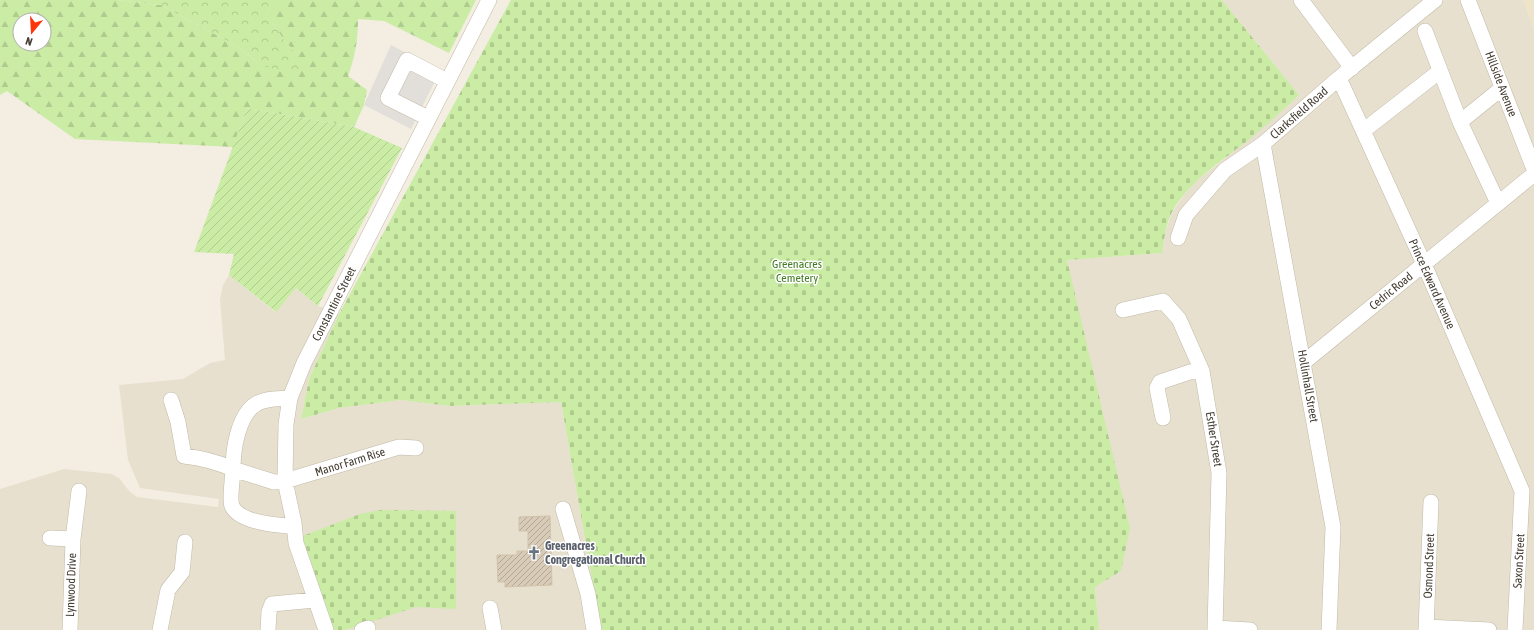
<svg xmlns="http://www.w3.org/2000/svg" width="1534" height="630" font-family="'Asap Condensed',sans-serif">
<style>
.residential{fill:#e7e0cf}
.education{fill:#eee4c9}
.forest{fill:url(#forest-firs);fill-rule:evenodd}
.cemetery{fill:url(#cemetery-stones)}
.park{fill:url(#park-crowns)}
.garden{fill:url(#garden-furrows)}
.parking{fill:#e2dfdb}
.building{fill:url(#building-hatch);stroke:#d1c2a8}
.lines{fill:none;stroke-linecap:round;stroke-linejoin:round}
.minor-casing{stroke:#c1b9a6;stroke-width:16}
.minor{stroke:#fff;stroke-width:15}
.labels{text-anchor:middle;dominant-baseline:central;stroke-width:3;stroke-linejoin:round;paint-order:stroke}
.street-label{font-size:12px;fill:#443d32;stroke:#fff}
.park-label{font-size:12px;fill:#407b20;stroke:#fff}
.worship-label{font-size:12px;font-weight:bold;fill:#5b616d;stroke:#fff;text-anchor:start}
</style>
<defs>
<pattern id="forest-firs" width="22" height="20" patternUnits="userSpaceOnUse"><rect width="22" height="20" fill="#caeca5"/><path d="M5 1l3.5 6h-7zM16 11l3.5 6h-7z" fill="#afcb8e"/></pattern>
<pattern id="cemetery-stones" width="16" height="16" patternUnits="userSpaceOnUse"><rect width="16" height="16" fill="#caeca5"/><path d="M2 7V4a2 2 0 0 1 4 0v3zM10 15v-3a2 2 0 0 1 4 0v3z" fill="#afcb8e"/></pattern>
<pattern id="park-crowns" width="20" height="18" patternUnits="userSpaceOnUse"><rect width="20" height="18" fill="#caeca5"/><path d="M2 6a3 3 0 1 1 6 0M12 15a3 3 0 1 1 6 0" fill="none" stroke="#afcb8e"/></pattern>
<pattern id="garden-furrows" width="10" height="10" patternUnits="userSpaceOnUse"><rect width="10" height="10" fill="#caeca5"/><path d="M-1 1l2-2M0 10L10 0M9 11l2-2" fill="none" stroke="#afcb8e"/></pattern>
<pattern id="building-hatch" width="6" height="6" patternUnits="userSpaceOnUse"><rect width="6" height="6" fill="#d8ccb8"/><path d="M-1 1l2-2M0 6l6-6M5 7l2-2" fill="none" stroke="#b1a796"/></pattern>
</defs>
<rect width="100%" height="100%" fill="#f3eee1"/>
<path class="residential" d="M1222 0H1534V630H1099L1095 587 1121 571 1067 260 1162 253 1165 234 1171 214 1184 195 1195 182 1248 140 1299 95Z
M229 275 275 312 296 288 318 306 339 314 309 379 301 419 339 408 401 400 449 406 561 402 601 630H0V489L64 469 112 474 119 478 130 492 137 497 218 507 219 499 140 488 128 460 119 385 183 379 210 363 225 360 220 299 223 285Z"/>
<path class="education" d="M1523 0H1534V31Z"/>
<path class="forest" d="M0 0H117L161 5 235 45 257 62 297 55 284 40 272 22V0H476L449 53 384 21 358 19C358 40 355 57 348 76L367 90 364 105 354 127 247 108 233 147 75 139 7 91 0 95ZM20 20H44V44H20Z"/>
<path class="cemetery" d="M511 0H1222L1299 95C1282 111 1264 127 1246 142 1219 163 1187 183 1171 214 1166 225 1164 240 1162 253L1067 260 1130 528 1121 571 1095 587 1099 630H601L561 402 449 406 401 400 339 408 301 419 309 379 339 314Z
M381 510 456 511V609L416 607 345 630H333L300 537 360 514Z"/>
<path class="park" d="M117 0H272V22L284 40 297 55 301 70 284 73 257 62 235 45 161 5Z"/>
<path class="garden" d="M247 108 354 127 402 148 318 306 296 288 276 312 229 275 234 254 194 252Z"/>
<path class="parking" d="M391 45 440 71 411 129 364 105Z"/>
<path class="building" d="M550 516 552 585 505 587V582H498L497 555H517V551H528V531H519V517Z"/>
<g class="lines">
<g class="minor-casing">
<path id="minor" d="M1301 0 1352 68
M1468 0 1534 169
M1425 31 1460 122 1498 203
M1339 78 1424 264 1522 491 1515 630
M428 118 388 98 407 60 447 81
M1460 122 1502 88
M1363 131 1440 71
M1263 144 1333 527 1329 630
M1178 238 1186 215 1225 170 1263 144 1339 78 1435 0
M1123 310 1163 301 1179 319 1202 371 1219 473 1215 630
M1303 363 1534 174
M290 398C279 399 265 398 256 404 238 415 233 450 233 469L274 482 285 481 399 447 416 448
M171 400 178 422 184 456C202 458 217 462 233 469 233 478 229 498 232 506 239 522 274 525 288 526
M1163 418 1157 388 1160 382 1190 372 1202 371
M563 509 588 594 594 630
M50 538 73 539 70 630
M73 539 79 491
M490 608 494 630
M1426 627 1489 630
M1215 628 1250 630
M160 630 168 590 182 572 185 542
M268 630 269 612 272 604 315 600
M326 630 296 543 294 523 285 481 286 424 290 398 304 363 489 0
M362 630 368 628
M1426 630 1431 502"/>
</g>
<use href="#minor" class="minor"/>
</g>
<defs>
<g id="church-bare" transform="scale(1.08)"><path d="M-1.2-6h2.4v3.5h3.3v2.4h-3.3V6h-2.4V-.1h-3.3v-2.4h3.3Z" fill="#6b7280" stroke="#fff" stroke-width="2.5" paint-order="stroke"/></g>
</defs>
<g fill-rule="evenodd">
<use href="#church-bare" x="534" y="553"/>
</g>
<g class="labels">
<g class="street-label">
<text transform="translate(1501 84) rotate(69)">Hillside Avenue</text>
<text transform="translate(1299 113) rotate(-41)">Clarksfield Road</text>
<text transform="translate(1432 284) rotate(66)">Prince Edward Avenue</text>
<text transform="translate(1391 291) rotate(-39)">Cedric Road</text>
<text transform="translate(334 304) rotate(-63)">Constantine Street</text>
<text transform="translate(1308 386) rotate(80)">Hollinhall Street</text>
<text transform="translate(1214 439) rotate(81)">Esther Street</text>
<text transform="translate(350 462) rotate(-17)">Manor Farm Rise</text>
<text transform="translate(1519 561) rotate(-87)">Saxon Street</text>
<text transform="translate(1429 566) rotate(-88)">Osmond Street</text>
<text transform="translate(71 585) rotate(-88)">Lynwood Drive</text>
</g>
<g class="park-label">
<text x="797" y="264">Greenacres<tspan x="797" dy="14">Cemetery</tspan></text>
</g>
<g class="worship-label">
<text x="545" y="546">Greenacres<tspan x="545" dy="14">Congregational Church</tspan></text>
</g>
</g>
<g transform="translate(32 32) rotate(198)"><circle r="19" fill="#ffffff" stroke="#b4b1ad"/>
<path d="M0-3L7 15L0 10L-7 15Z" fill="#ff360c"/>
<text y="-6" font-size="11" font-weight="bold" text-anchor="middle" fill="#443d32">N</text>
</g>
</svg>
